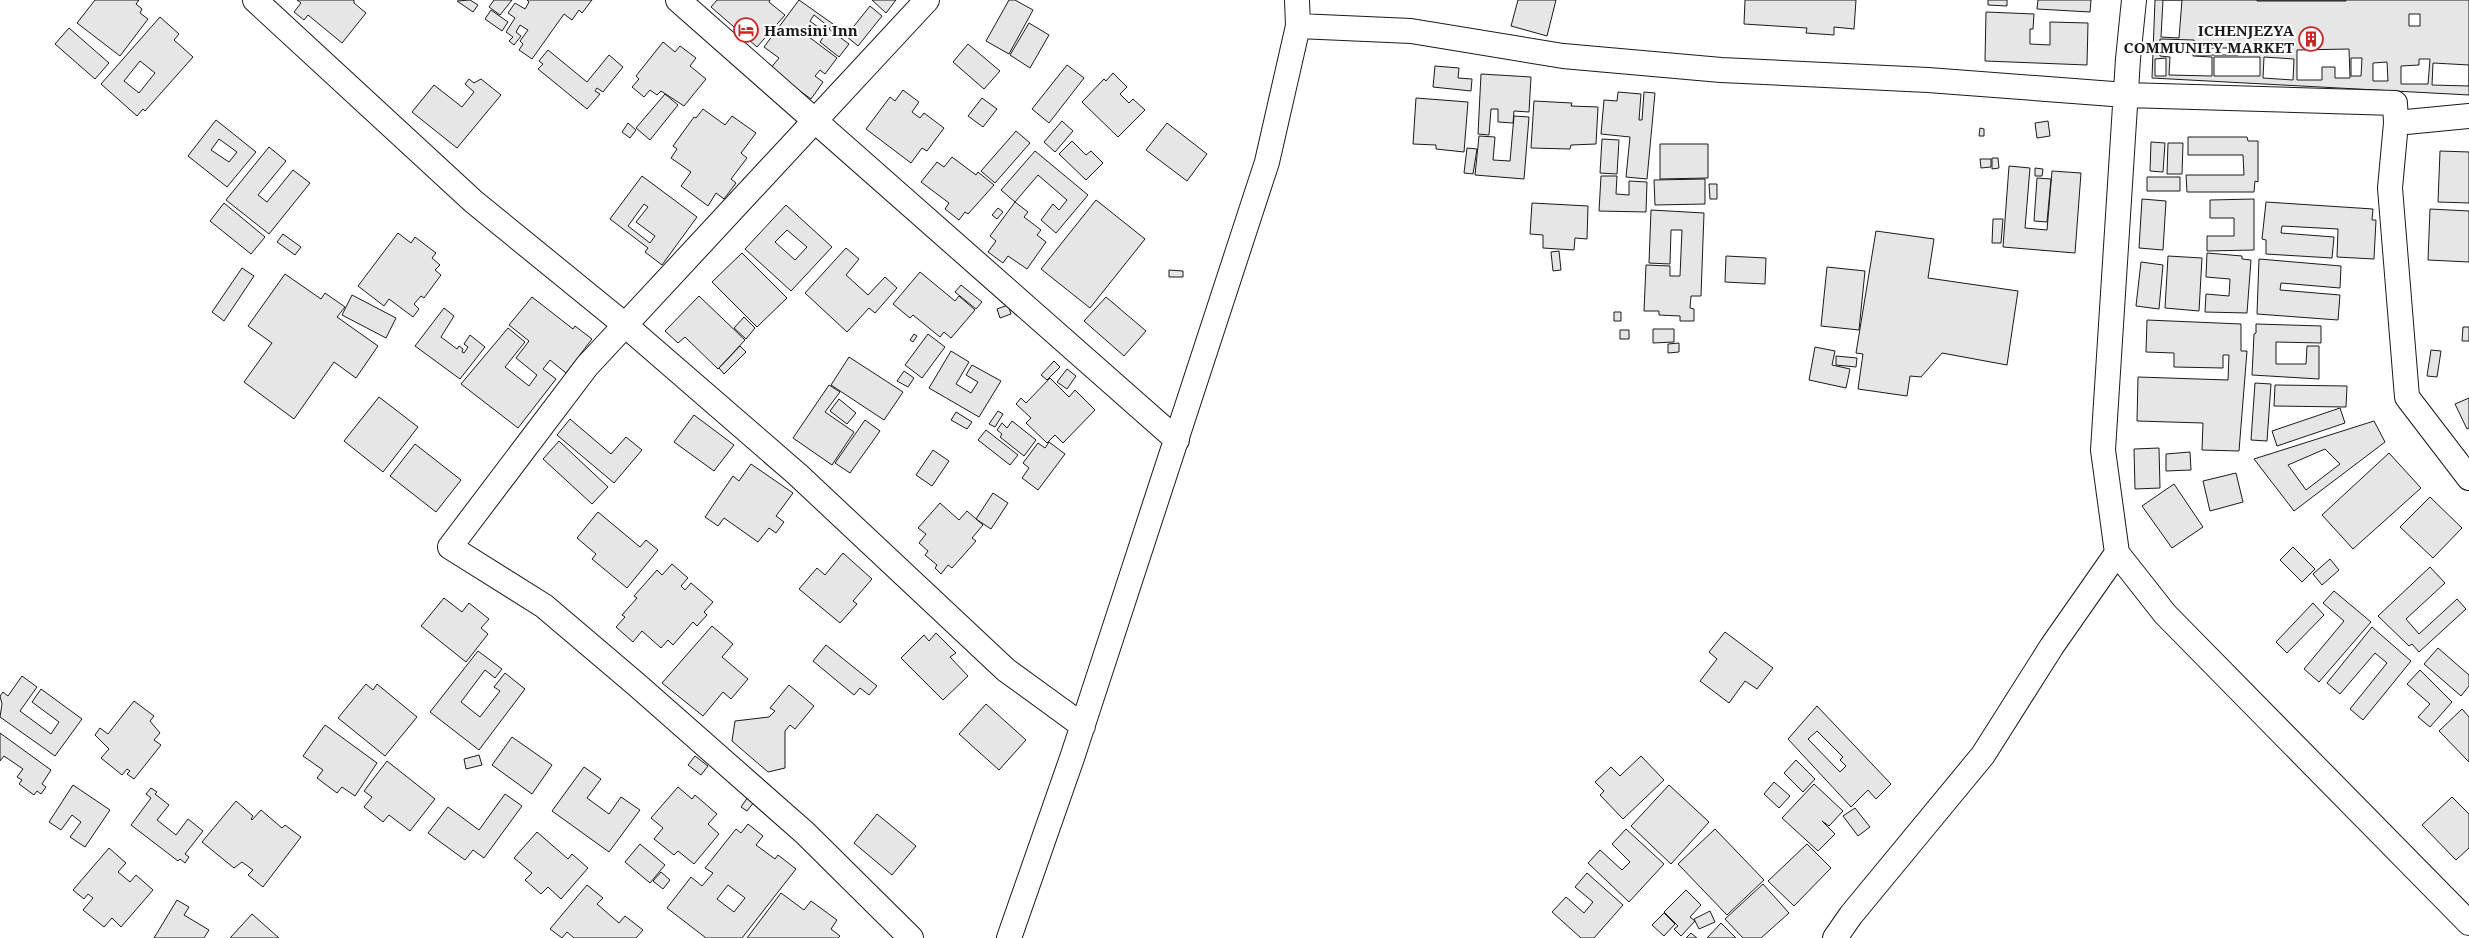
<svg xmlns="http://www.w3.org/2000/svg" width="2469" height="938" font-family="'Noto Serif',serif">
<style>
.building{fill:#e6e6e6;stroke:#1a1a1a;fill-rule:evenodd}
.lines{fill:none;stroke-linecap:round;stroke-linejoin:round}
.minor-casing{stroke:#1a1a1a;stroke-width:26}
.minor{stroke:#fff;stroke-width:24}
.labels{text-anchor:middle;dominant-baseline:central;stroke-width:4;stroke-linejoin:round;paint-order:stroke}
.poi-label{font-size:15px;font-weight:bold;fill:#1a1a1a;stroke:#fff;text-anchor:start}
</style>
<rect width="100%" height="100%" fill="#fff"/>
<path class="building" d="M95 0H139L136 4 142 9 140 13 148 19 120 56 77 23Z
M297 0H354V3L366 13 342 43 308 15 304 20 294 12 301 3Z
M470 0 478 5 473 12 457 1Z
M494 0H512L500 15 489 7Z
M527 0H592L582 13 579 10 572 20 564 14 532 59 519 50 523 44 520 41 528 30 520 25 516 32 521 36 514 45 509 41 513 37 506 32 515 18 508 13 515 3 525 9 529 2Z
M717 0H770L769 2 785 15 757 47 711 7Z
M799 0 833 24 829 29 849 44 839 57 820 42 824 36 821 34 828 26 814 15 810 21 822 30 818 37 808 29 805 34 837 58 825 74 820 70 815 76 823 82 811 99 770 69 779 58 764 47Z
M872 0H896L886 13Z
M1009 0H1015L1033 10 1009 54 986 41Z
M1518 0H1556L1547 36 1511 26Z
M1745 0H1856L1854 29 1834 27V35L1806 33 1807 28 1744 24Z
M1988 0H2007V6L1988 5Z
M2038 0H2091L2090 12 2037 9Z
M2155 0H2469V95L2152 78Z
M2163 0H2182L2179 38 2161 37Z
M2257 0H2346V1H2257Z
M870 6 882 16 858 46 846 36Z
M491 10 508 22 502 31 485 19Z
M1986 12 2034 14 2033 29H2030V44L2050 45V22L2088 23 2087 65 1985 61Z
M2409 14H2420V26H2409Z
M160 17 179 34 174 40 193 57 145 111 143 109 137 116 101 84ZM140 61 155 73 139 93 124 81Z
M1029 23 1049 35 1030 68 1010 55Z
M69 28 109 63 95 79 55 44Z
M2160 39 2194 40 2193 56 2212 57V76L2169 75 2170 57 2160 56Z
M663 42 675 52 680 46 696 58 690 66 706 79 684 106 661 91 657 95 650 90 644 97 632 87 639 79 636 76Z
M968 44 1000 71 984 89 953 62Z
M2195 48H2238V55H2195Z
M2349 49 2350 78H2335V67H2322V80H2297V50Z
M548 50 587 82 609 55 623 67 603 92 597 88 595 91 600 94 587 109 538 69 543 64 539 61Z
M2214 57H2260V76H2214Z
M2264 57 2294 59 2293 80 2263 78Z
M2166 58V76H2155V59Z
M2351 58H2362L2361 76H2351Z
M2419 59H2430L2428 84H2401V66L2419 65Z
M2387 62 2388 81H2373V63Z
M2433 63 2469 65V86L2432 85Z
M1067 65 1084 78 1049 123 1032 109Z
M1435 66 1459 68 1458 78 1472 79 1471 91 1433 87Z
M1113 73 1127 87 1120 94 1129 103 1133 99 1145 110 1118 137 1082 102 1104 79 1106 81Z
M1481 74 1531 77 1529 112 1514 111 1513 123 1498 122V109H1491L1489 135 1478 134Z
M469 79 474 83 481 79 501 95 457 148 412 112 434 85 462 107 474 92 465 84Z
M903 90 919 102 912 112 920 118 924 113 944 128 927 151 922 148 911 163 866 129 890 97 895 101Z
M1618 92 1641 94 1639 120H1642L1644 92 1655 93 1647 179 1626 177 1630 137 1601 134 1604 100 1617 101Z
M665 94 678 105 650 140 636 128Z
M982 98 997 109 983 127 968 116Z
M1416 98 1468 102 1464 152 1436 149V145L1413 144Z
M1534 101 1572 103 1571 106 1598 107 1596 144 1571 145 1570 149 1531 148Z
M703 109 725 125 732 116 756 133 741 153 747 158 731 179 736 183 724 199 716 193 708 206 681 186 691 172 671 158 677 149 673 146 694 117 696 118Z
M1514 116 1529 117 1524 179 1475 175 1479 136 1495 137 1493 160 1510 161Z
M216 120 256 152 227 187 188 156ZM219 139 237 152 229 162 211 150Z
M1062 121 1073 131 1055 152 1044 142Z
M2048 121 2050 136 2037 138 2035 123Z
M628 123 636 130 630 138 622 132Z
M1167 123 1207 154 1187 181 1146 150Z
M1980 128 1984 129V136H1979Z
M1016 131 1030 143 995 183 981 171Z
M2188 137H2247L2248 141H2258V182L2255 181 2254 192H2187L2186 175H2244L2243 155H2188Z
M1602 139 1619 140 1617 174 1600 173Z
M1072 141 1086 155 1091 151 1103 163 1086 180 1059 154Z
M2151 142 2165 143 2163 172 2150 171Z
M2168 143H2183L2182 174H2167Z
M1660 144H1708V178L1660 179Z
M269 147 286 161 258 195 267 202 293 170 310 183 269 234 226 200Z
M1467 148 1477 149 1473 174 1464 173Z
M1035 151 1088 195 1056 233 1041 220 1053 204 1059 210 1067 200 1038 175 1015 202 1001 190Z
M2440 151 2469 152V203L2438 202Z
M952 157 976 175 978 172 994 185 968 214 965 212 959 220 945 209 949 203 921 182 937 162 944 167Z
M1992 158H1998L1999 168 1992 169Z
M1980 159H1991V167L1981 168Z
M2009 166 2030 168 2025 228 2047 230 2052 171 2081 173 2075 253 2003 247Z
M2035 168 2043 169 2042 176H2035Z
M642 176 697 217 662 265 645 252 648 248 610 219ZM644 204 648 207 636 222 655 236 650 243 628 226Z
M1601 176H1617L1616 194 1629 195V181L1647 182 1646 212 1599 211Z
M2147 177H2180V191H2147Z
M2037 178 2051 179 2047 222 2034 221Z
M1705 179V204L1655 205 1654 180Z
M1709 184H1717V199H1710Z
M2142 199 2166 201 2163 250 2139 248Z
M2254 199V250L2207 251V236H2234V218H2210V200Z
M1096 200 1145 239 1090 308 1041 269Z
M1015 202 1028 212 1024 217 1041 230 1037 235 1046 242 1027 269 1008 256 1003 263 988 252 996 241 990 236Z
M2266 202 2373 209 2372 220H2376L2374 259 2337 257 2338 229 2282 226 2281 233 2334 237 2332 258 2266 254V240L2262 239Z
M224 203 265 237 251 254 210 221Z
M1532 203 1588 206 1587 239 1575 238 1574 250 1543 248V235L1530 234Z
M786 205 832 247 791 291 745 249ZM787 230 807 247 795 260 775 242Z
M998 208 1003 212 997 219 992 215Z
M2430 209 2469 211V262L2428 260Z
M1651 210 1704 213 1701 296H1691L1690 308 1694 309V321H1680V316L1659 315V311H1644L1646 265 1670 266V276H1680L1682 230H1671L1670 264 1649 263Z
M1993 219H2003L2001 243H1992Z
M1876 231 1934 239 1928 278 2018 291 2007 365 1942 353 1921 377 1910 376 1907 396 1858 389 1863 354 1856 353Z
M398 233 411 243 415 237 436 253 432 258 440 265 435 270 441 275 424 298 421 296 414 304 419 309 413 317 389 299 384 306 358 286Z
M283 234 301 247 295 255 277 242Z
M846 248 859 259 846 275 868 295 885 277 897 288 875 313 869 308 847 332 805 293Z
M1559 251 1561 270 1553 271 1551 252Z
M742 253 787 298 757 327 712 282Z
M2207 253 2242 256V259L2251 260 2247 313 2205 312 2206 294 2229 296 2230 279 2206 277Z
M1726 256 1766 258 1765 284 1725 282Z
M2168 256 2202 258 2199 311 2165 308Z
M2259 259 2341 266 2340 288 2281 283 2280 290 2340 295 2338 320 2257 314Z
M2141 262 2163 265 2159 309 2136 306Z
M1827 267 1865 271 1859 330 1821 326Z
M242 268 254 276 224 321 212 312Z
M1169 270 1183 271V277H1169Z
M920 272 955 301 959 296 975 310 951 338 944 332 940 337 913 315 910 318 893 304Z
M285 274 321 299 325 293 345 307 337 317 378 346 356 378 334 362 294 419 244 382 272 343 248 326Z
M961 285 982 302 976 309 955 292Z
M352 295 396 318 386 338 342 315Z
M699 296 745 340 718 369 685 337 678 343 665 331Z
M532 297 573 329 575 326 592 339 566 373 550 360 543 369 556 379 518 428 461 384 508 328 525 342 505 367 529 386 537 375 516 358 529 341 509 325Z
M1106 297 1146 331 1124 356 1084 321Z
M1008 305 1011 314 1000 318 997 309Z
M444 308 454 316 441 337 457 349 459 346 463 349 462 352 464 353 468 347 464 344 470 335 485 347 460 379 415 346Z
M1614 312H1621V321H1614Z
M744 317 755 328 746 339 734 328Z
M2147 320 2241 324V351H2247L2239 451 2202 450 2203 423 2137 421 2138 377 2228 380 2229 355H2223V368L2174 367V353L2146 352Z
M2256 324 2321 326V343L2276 342V364H2306L2307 346H2319V379L2252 375 2254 334 2256 333Z
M2463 327H2469V341H2462Z
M1653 329H1674V342L1653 343Z
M1620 330H1629V339H1620Z
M914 334 917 336 913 342 910 340Z
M928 334 945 347 922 378 905 365Z
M1679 343V352L1668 353V344Z
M740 346 746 352 724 374 719 368Z
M1815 347 1835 351 1832 365 1850 369 1846 388 1809 380Z
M2431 350 2441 351 2437 377 2427 376Z
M951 351 969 362 956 384 971 393 978 382 966 375 972 365 1001 381 979 417 929 388Z
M1836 356 1857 358 1856 367 1836 365Z
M849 357 903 392 884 420 831 385Z
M1054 361 1060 367 1047 380 1041 375Z
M1067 369 1076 376 1067 389 1057 382Z
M904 371 914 378 908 387 897 381Z
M1050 378 1069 397 1075 390 1095 410 1063 443 1055 435 1047 443 1026 423 1031 418 1016 404 1021 398 1026 403Z
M2255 383 2271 384 2267 441 2251 440Z
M829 385 840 392 825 412 854 432 832 465 793 438Z
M2275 385 2347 386 2346 407 2274 406Z
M379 397 418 427 383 472 344 441Z
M2469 398V428L2467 429 2455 404Z
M839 399 856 413 847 424 830 411Z
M2340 408 2345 423 2277 446 2272 431Z
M998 411 1003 414 995 427 989 424Z
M956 412 972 422 967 429 951 420Z
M694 415 734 445 714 471 674 442Z
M570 419 611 454 626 437 642 450 614 483 557 435Z
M865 420 880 431 850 473 835 463Z
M1012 421 1036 440 1024 456 1000 437 1002 434 997 430 1002 423 1007 428Z
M2374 421 2385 442 2294 511 2254 459ZM2325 449 2340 464 2306 490 2288 465Z
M986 430 1018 455 1010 465 978 440Z
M559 441 608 487 592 504 543 459Z
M1049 442 1065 454 1038 490 1022 478 1029 468 1023 463 1038 443 1045 448Z
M415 444 461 480 436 512 390 476Z
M2159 448 2160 488 2135 489 2134 449Z
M933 450 949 461 932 486 916 475Z
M2190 452 2191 470 2166 471V454Z
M2389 453 2421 488 2353 549 2322 515Z
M751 464 793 493 776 516 784 522 776 533 769 528 758 542 724 518 718 526 705 517 733 476 739 481Z
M2236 473 2243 502 2210 511 2203 481Z
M2174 484 2203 527 2172 548 2142 506Z
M993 493 1008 503 991 529 976 519Z
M2430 497 2462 528 2433 558 2400 527Z
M940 503 959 520 967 511 983 525 972 538 976 541 952 568 948 565 941 574 935 568 937 565 925 555 928 551 919 543 926 534 918 528Z
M598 512 640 547 646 540 658 550 627 588 592 559 596 554 577 538Z
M2293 547 2315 569 2302 582 2280 560Z
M843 553 872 579 853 601 857 604 840 623 799 589 817 568 825 575Z
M2330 559 2339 570 2322 585 2313 574Z
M672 564 688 578 681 586 685 590 691 583 713 602 704 612 707 615 697 626 693 622 673 645 668 640 661 648 642 631 633 642 616 627 625 617 622 615 637 598 634 596 657 570 662 575Z
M2430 567 2445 583 2406 619 2419 634 2457 599 2466 609 2419 652 2412 644 2409 646 2378 616Z
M2334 591 2371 622 2319 682 2304 669 2344 621 2323 603Z
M444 598 462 612 469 603 489 619 481 628 488 634 466 662 421 626Z
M2313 603 2324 615 2287 653 2276 642Z
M712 626 733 644 722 657 748 679 731 699 723 692 703 716 662 683Z
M2372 627 2411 661 2363 720 2350 709 2387 663 2375 653 2340 694 2327 683Z
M1725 632 1773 668 1757 689 1745 681 1729 703 1700 681 1717 659 1709 652Z
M936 633 956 653 950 657 968 676 943 700 901 658 924 635 929 641Z
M826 645 877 686 869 695 860 688 854 695 813 661Z
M2438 648 2469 675V686L2461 696 2424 664Z
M478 651 502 669 495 678 485 670 461 702 480 717 500 691 494 687 505 673 525 689 479 750 430 712Z
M2420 670 2452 702 2430 727 2418 717 2430 704 2407 684Z
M22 676 37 687 20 711 51 734 59 722 32 702 41 689 82 719 55 756 0 717 2 704 0 696 3 692 8 696Z
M366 684 373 690 377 684 417 717 385 756 338 718Z
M789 685 814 706 795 729 790 725 785 731V768L768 772 732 741 735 721 769 717 775 711 770 708Z
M134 701 154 716 150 721 160 733 154 740 161 745 134 779 127 774 130 771 127 769 122 775 101 758 109 749 95 735 100 728 108 734Z
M986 704 1026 740 999 770 959 734Z
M1817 706 1891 784 1876 799 1868 790 1851 807 1788 739ZM1817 731 1843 757 1840 760 1846 766 1840 772 1808 739Z
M2462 709 2469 717V762L2439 731Z
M325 725 377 763 355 796 342 787 337 793 317 778 323 770 303 756Z
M0 733 51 770 42 784 46 787 41 794 37 791 34 795 19 784 22 780 17 777 23 769 4 756 0 761Z
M512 737 552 765 532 794 492 765Z
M479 755 482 765 466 769 464 759Z
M695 756 708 766 701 775 688 765Z
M1641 756 1664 780 1623 819 1600 795 1604 791 1595 782 1611 767 1620 776Z
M1796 760 1815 779 1803 792 1784 773Z
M387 761 435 799 410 831 389 815 383 822 364 807 372 797 364 791Z
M584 767 601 779 587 798 609 814 621 797 640 810 609 852 552 811Z
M1774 782 1790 796 1779 808 1764 794Z
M1814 784 1843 811 1829 826 1822 821 1835 834 1818 851 1782 818Z
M73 785 110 810 85 847 70 837 81 822 72 815 61 830 49 822Z
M1669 785 1709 822 1671 864 1631 826Z
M678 787 692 799 695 795 717 814 708 824 719 834 694 864 678 851 674 855 654 839 663 828 651 818Z
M151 788 157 792 155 794 169 805 157 820 176 835 188 819 203 831 185 854 189 857 185 863 180 859 178 861 131 825 151 798 146 794Z
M505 794 522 806 484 858 473 850 465 860 428 833 448 807 479 830Z
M748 797 754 802 747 811 741 807Z
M2452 797 2469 814V848L2456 860 2422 825Z
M236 801 253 816 251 819 252 820 261 810 282 828 285 825 301 837 263 887 248 875 253 870 242 862 234 868 202 842Z
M1855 808 1870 827 1858 836 1843 816Z
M877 814 916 846 892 875 854 843Z
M748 824 763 836 756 845 775 859 778 855 796 869 742 938H706L667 908 691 877 702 886 713 873 705 868 736 829 741 833ZM728 885 745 898 734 912 717 899Z
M1626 829 1664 864 1629 902 1588 863 1600 850 1622 870 1630 862 1612 844Z
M1715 829 1764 880 1727 915 1678 864Z
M537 832 568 859 572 854 588 868 561 899 548 887 541 894 525 880 532 873 514 858Z
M640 844 665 865 650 883 625 862Z
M1807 844 1831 868 1794 906 1768 881Z
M109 848 126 863 118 872 130 882 136 875 153 890 121 927 112 918 104 927 83 910 93 898 88 894 84 899 73 890Z
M661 872 670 880 663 889 653 881Z
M1587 873 1623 905 1594 938H1581L1552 912 1566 897 1584 913 1593 902 1575 887Z
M1763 884 1789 913 1761 938H1743L1725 919Z
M587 885 603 898 597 904 619 923 625 916 643 930 636 938H574L567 932 562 938 550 929Z
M1686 890 1701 905 1690 917 1695 921 1681 936 1674 929 1678 926 1664 912Z
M781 893 804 910 811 901 837 920 831 929 840 936 838 938H747Z
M177 900 189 907 184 915 209 930 204 938H154Z
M1710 911 1715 922 1699 929 1694 919Z
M1664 913 1675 924 1664 936 1652 925Z
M252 914 279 938H230Z
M1721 923 1736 938H1707Z
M1691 933 1697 938H1686Z"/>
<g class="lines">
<g class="minor-casing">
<path id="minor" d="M255 0 474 202 625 325 797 474 1006 670 1083 726
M678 0 1177 440
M2134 0 2128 59 2103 450 2117 553 2165 614 2469 923
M1298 26 1411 31 1563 56 1721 70 1928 80 2126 95 2395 103 2396 123 2469 116
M2396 123 2390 188 2407 397 2469 478
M911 938 805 833 637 685 544 606 450 547 587 366 927 0
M1009 938 1072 758 1267 162 1298 26 1297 0
M1835 938 1851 915 1983 755 2052 646 2117 553"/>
</g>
<use href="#minor" class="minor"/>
</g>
<defs>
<g id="hotel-ring" transform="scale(1.25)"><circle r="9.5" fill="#fff" stroke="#c62828" stroke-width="1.5"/><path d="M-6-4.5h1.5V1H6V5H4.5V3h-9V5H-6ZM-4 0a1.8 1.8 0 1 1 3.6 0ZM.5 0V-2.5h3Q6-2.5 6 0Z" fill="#c62828"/></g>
<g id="building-ring" transform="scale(1.25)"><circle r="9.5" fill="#fff" stroke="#c62828" stroke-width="1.5"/><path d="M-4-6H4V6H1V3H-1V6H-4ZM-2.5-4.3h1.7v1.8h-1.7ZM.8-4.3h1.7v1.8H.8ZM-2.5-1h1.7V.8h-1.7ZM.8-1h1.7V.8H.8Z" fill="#c62828"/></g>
</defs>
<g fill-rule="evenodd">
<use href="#hotel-ring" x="746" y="30"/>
<use href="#building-ring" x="2311" y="39"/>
</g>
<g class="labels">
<g class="poi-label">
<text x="764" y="30">Hamsini Inn</text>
<text x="2294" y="30" text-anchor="end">ICHENJEZYA<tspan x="2294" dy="17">COMMUNITY MARKET</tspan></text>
</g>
</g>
</svg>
